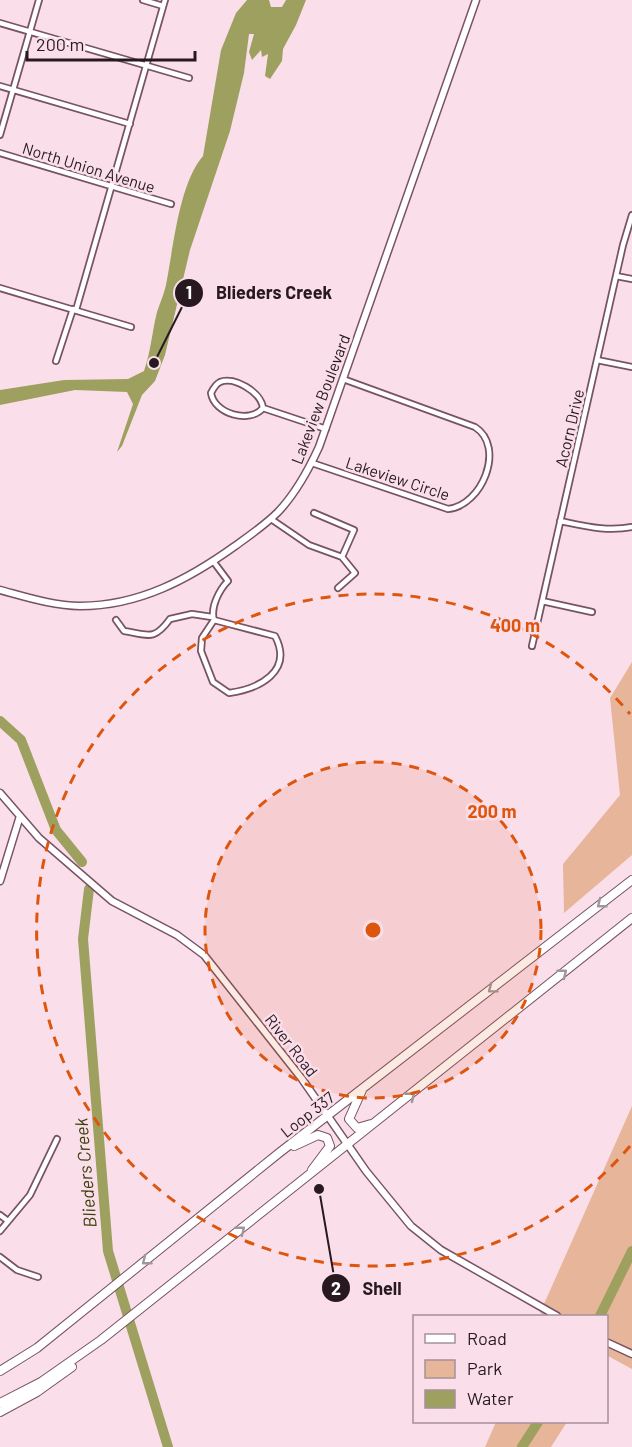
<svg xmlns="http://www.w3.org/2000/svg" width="632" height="1447" font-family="Barlow,sans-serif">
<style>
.green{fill:#e7b59a}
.water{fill:#9ea05f}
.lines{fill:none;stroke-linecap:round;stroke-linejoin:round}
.river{stroke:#9ea05f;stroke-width:10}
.minor-casing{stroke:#785364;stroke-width:8}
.tertiary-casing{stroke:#785364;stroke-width:9}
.primary-casing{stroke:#785364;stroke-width:10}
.minor{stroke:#fff;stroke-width:4.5}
.tertiary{stroke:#fff;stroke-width:6}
.primary{stroke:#fff;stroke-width:8}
.oneway{stroke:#9e989b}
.ring{fill:none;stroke:#de560d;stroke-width:3;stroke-dasharray:10 8}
.labels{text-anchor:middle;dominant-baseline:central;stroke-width:5;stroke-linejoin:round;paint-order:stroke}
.street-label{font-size:16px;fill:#281920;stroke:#fadfeb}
.water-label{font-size:18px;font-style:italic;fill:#3e3f0b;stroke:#fadfeb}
.centre{fill:#de560d;stroke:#fadfeb;stroke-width:3}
.ring-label{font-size:18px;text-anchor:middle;font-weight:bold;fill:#de560d;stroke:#fadfeb;stroke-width:5;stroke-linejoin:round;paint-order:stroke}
.leader{fill:none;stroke:#281920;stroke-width:2}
.callout-dot{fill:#281920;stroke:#fadfeb;stroke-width:2}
.mark-label{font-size:18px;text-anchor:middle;font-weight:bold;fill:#fff}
.callout-label{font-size:18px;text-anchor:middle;font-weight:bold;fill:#281920;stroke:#fadfeb;stroke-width:5;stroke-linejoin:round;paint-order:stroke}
</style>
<rect width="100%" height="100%" fill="#fadfeb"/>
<path class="green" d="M632 662V855L564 913 563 864 620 795 610 698Z
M632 1106V1369L608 1356 607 1358 606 1316H547L540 1313Z
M496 1422H567L551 1447H485Z"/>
<path class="water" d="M247 0H269L271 7H282L286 0H306L296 25 283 49 282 61 270 79 265 76 268 54 262 57 261 50 252 60 249 52 254 34H249L244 73 230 131 190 250 165 355 155 381 142 395 122 446 117 452 133 404 127 392 75 390 0 405V390L64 380 128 379 144 371C151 351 152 332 157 312 160 303 164 294 166 285 173 250 179 183 203 156L221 50 236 13Z"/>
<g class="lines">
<path class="river" d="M0 721 21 740 56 830 82 862
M89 889 83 939 108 1251 168 1447
M600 1316 632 1251
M522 1447 538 1422"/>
<g class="minor-casing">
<path id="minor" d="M143 0 163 6
M0 23 189 78
M0 86 130 124
M0 135 39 0
M0 153 171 204
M616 276 632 279
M0 288 131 327
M76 310 165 0
M597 360 632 367
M56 361 73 309
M263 408C250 424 214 414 211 393 213 389 216 384 220 382 234 376 261 392 263 408L326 429
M312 463 448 509C482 506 506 447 475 427L343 379
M314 513 354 530 342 557
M271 519 309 545 342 557 355 573 338 588
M560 521C585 526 607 532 632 527
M213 561 228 581C219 590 210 608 214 620L275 636C294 672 258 689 229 693L213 682 201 651 202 638 214 620
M542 601 592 612
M116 620 124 631C149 635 154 641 170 619L192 614 212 617
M532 646 623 245 632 215
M0 1215 8 1221
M0 1231 30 1195 57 1139
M0 1257 17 1270 38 1277"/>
</g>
<g class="tertiary-casing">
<path id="tertiary" d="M0 590C26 597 54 606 80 606 139 606 189 579 235 546 249 536 265 525 278 512 296 493 308 471 319 447L476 0
M0 793 39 838 112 901 177 935 204 955 302 1079 366 1171 411 1226 441 1250 557 1316
M0 881 20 816
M606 1342 632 1354"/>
</g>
<g class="primary-casing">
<path id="primary" d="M362 1090 349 1119 357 1128 371 1124
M294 1146 318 1135 327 1138 330 1146 312 1170
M0 1371 37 1348 279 1153 632 880
M0 1403 41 1382 101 1340 632 918
M0 1412 37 1392 72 1367"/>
</g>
<use href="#minor" class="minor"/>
<use href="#tertiary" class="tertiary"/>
<use href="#primary" class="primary"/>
</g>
<defs><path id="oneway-chevron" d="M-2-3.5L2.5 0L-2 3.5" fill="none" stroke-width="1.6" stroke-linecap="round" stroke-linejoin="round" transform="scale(1.5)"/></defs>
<g class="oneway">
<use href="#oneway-chevron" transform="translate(601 904) rotate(142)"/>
<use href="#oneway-chevron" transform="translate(563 973) rotate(-39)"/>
<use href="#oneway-chevron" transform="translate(492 989) rotate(143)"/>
<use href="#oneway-chevron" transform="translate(411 1096) rotate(-39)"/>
<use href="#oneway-chevron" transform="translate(241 1230) rotate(-38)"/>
<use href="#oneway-chevron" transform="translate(146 1261) rotate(142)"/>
</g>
<circle cx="373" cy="930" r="168" fill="#de560d" fill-opacity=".12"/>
<g class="ring">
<circle cx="373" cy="930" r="168"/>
<path d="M630 1146A336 336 0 1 1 630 714"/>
</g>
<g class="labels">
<g class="street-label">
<text transform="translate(89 167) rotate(17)">North Union Avenue</text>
<text transform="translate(320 399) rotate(-69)">Lakeview Boulevard</text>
<text transform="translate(569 428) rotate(-77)">Acorn Drive</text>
<text transform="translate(398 478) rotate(18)">Lakeview Circle</text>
<text transform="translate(292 1045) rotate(52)">River Road</text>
<text transform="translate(307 1114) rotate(-38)">Loop 337</text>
</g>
<g class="water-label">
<text transform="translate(85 1173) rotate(-95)">Blieders Creek</text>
</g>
</g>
<circle cx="373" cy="930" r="9" class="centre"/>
<g class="ring-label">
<text x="515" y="632">400 m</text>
<text x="492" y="818">200 m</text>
</g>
<path class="leader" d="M154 363L189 293M319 1189L336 1288"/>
<g class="callout-dot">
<circle cx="154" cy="363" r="6"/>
<circle cx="319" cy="1189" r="6"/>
<circle cx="189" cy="293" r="15"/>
<circle cx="336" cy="1288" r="15"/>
</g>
<g class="mark-label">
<text x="189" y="299">1</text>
<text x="336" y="1295">2</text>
</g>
<g class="callout-label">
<text x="274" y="299">Blieders Creek</text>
<text x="382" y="1295">Shell</text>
</g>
<rect x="413" y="1315" width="195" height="108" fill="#fadfeb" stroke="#a6909a" stroke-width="1.5"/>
<rect x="425" y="1334" width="30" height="9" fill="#ffffff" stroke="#a6909a" stroke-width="1.5"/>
<text x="467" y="1345" font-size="18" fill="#281920">Road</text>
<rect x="425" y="1360" width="30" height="18" fill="#e7b59a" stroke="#a6909a" stroke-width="1.5"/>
<text x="467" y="1375" font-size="18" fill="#281920">Park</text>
<rect x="425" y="1390" width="30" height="18" fill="#9ea05f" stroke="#a6909a" stroke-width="1.5"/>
<text x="467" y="1405" font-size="18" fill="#281920">Water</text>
<path d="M27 51v9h168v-9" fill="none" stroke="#281920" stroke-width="3"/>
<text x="36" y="51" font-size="18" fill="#281920" stroke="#fadfeb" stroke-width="4.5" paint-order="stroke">200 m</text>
</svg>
